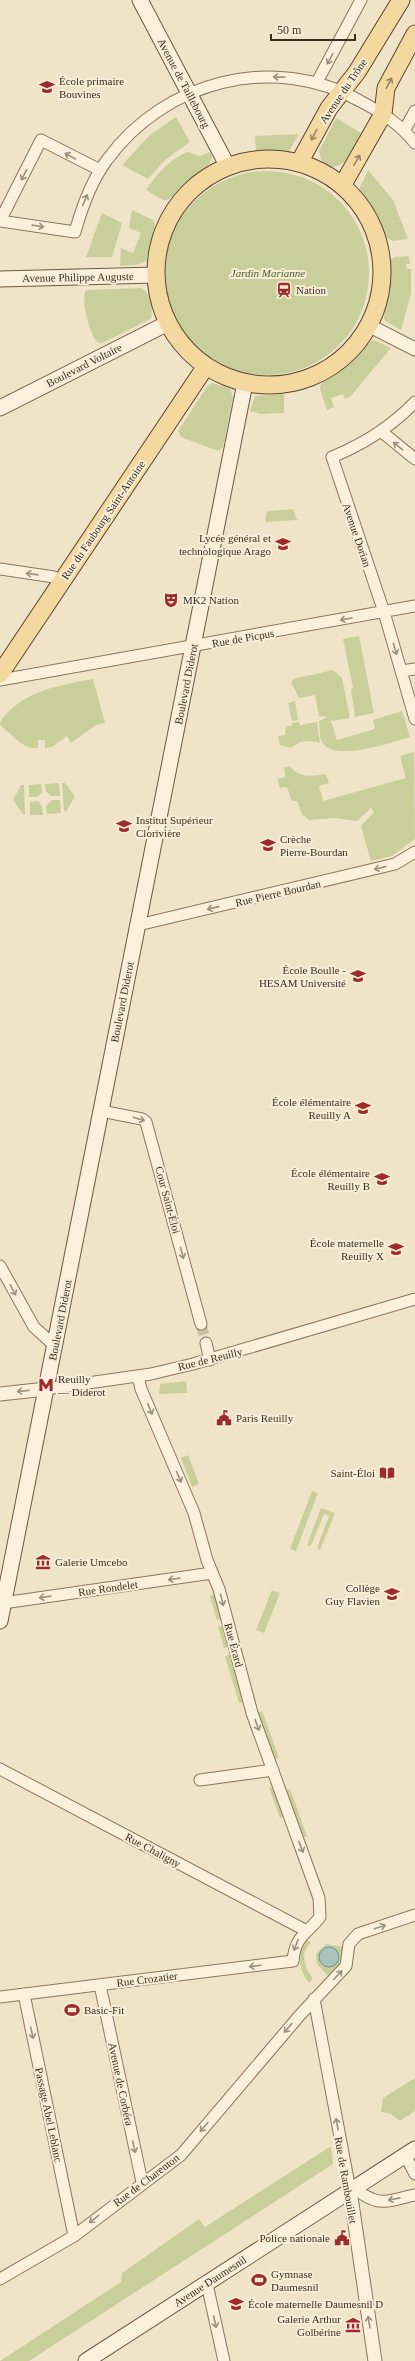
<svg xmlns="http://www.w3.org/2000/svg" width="415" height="2361" font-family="'Times New Roman',serif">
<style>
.green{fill:#c9cf9b}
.water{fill:#a9c4bc;stroke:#6f938a}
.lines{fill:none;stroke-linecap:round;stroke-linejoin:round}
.minor-tunnel{stroke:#ccc0a6;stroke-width:11;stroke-dasharray:11 5.5;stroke-linecap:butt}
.minor-casing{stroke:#8d765c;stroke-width:13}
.tertiary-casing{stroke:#8d765c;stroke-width:15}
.secondary-casing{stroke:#6f573f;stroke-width:17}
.primary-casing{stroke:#5b4430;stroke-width:19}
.minor{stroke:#faf1dc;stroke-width:11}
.tertiary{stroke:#faf1dc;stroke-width:13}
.secondary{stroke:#faf1dc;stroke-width:15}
.primary{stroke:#f3d9a0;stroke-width:17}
.oneway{stroke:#9c907e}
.oneway2{stroke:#988460}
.labels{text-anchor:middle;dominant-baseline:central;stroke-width:4;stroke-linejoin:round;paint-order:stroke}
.poi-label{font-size:11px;fill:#3d2e20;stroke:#f7eed8;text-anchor:start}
.street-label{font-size:11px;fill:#3d2e20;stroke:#f7eed8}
.park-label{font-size:11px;font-style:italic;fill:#4d5a26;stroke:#f7eed8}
</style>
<rect width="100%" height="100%" fill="#f0e4c8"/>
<path class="green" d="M176 117 190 142 165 160 148 179 122 165 150 135Z
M336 118 361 133C354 146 348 167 331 167L322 162 319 151Z
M299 134 289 151 256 152 255 136Z
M188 152 200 156 210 152 212 157 209 165 195 175 168 200H163L146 190C156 175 170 158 188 152Z
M368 170 393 200 408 239 393 241 387 238 378 219 359 190Z
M165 273a102 102 0 1 1 204 0a102 102 0 1 1-204 0Z
M132 210 153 220 155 226 146 261 136 265 120 266 121 248 133 253 141 233 129 228Z
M102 213 122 223 112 257H86Z
M409 256 410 264H406L407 269H411V294L401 330 385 321 383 314 389 284 390 260 395 257Z
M141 288C149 290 155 312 150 319L102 343 97 342C90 334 80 299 86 290Z
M374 340 391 348 350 397 345 399 343 394 331 398 334 407 327 410 320 389 321 384C334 375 348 367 358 355 363 349 367 342 374 340Z
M213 383 230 389 233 397 223 447 218 451 181 437 178 431 208 385Z
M284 394V413L261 414 250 411 255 396Z
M293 509 297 520 265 522 267 511Z
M359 636 374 713 355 717 351 689 353 688 343 639Z
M333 670 342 678 350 718 332 721 330 718 337 740 375 729 373 720 402 711 410 737C393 742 333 763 322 742 319 737 320 727 319 721L328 717 319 716 315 695 299 698 291 682 293 679Z
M93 679 105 723 96 725 71 743 67 736 52 747 45 748V740H38V748C24 751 11 733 0 725V722C23 690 57 686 93 679Z
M295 701 298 720 292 721 288 703Z
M299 722 300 725 317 722 320 743C308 740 300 740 291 748L280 745 278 736 285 735 286 726H292V723Z
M414 752 415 839 392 856 371 861 361 826 374 812 371 808 357 821 336 818 309 820 302 814 297 801H292L287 787 280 788 277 779 285 777 284 767 290 766C300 779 312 776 326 774L329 783 319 786 323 801 406 778 400 756Z
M59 783 60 796H51L46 791 45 784Z
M62 783H65L75 796 66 812 64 811Z
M41 784 42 792 37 797H29V785Z
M21 785H24L25 814H23L13 800Z
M52 800H60L61 813 47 814 46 806Z
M38 801 42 806 43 815H30V802Z
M186 1381 187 1393 159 1394 160 1384Z
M188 1455 199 1484 192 1487 181 1458Z
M312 1491 318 1493 296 1551 290 1549Z
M321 1508 335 1513 320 1550 317 1548 329 1516 324 1514 311 1546 307 1545Z
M272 1590 280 1593 264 1633 256 1630Z
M215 1594 222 1619 217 1620 210 1596Z
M223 1625 229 1647 224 1648 218 1627Z
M231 1654 244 1702 239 1703 225 1656Z
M262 1711 279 1758 274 1760 257 1713Z
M274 1786 285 1816 280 1818 269 1788Z
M290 1789 307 1836 302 1838 285 1791Z
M306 1939 311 1943C299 1953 305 1968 313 1979L309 1983C299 1970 295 1952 306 1939Z
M326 1944 345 1947 343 1963 329 1977 317 1964 316 1954Z
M415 2078V2111L400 2121 391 2114 381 2112 383 2098Z
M331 2146 333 2164 29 2361H0L121 2282 122 2273 199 2219 205 2227Z"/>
<path class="water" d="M319 1957a10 10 0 1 1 20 0a10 10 0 1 1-20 0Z"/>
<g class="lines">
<path class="minor-tunnel" d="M201 1324 206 1343"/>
<g class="minor-casing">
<path id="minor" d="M317 82 361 0
M404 131 415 111
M0 221 75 232C82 207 91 181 107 160 164 81 274 52 360 101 381 112 400 124 415 143
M0 221 41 140 100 170
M415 402C391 427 364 444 332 457L384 612 415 719
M382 432 415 459
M0 569 54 577 62 582
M401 671 415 669
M0 680 415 606
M138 925 395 864 415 852
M101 1111 142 1119 146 1122 201 1324
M0 1266 34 1327 55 1346
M206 1343 210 1360
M46 1389 151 1374 193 1364 415 1299
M3 1603 212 1573
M0 1769 305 1930
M200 1780 273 1770
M100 1985 142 2182
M24 1994 74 2236
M0 1997 293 1961C295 1936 306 1935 320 1917L319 1898 252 1713 219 1589 207 1560 194 1513 141 1389 138 1376
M314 1999 350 2190C360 2190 363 2196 372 2199 384 2205 403 2197 415 2195
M405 2155 415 2174
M0 2279 74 2236 181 2155 300 2015 346 1966 349 1944 358 1934 415 1915
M207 2284 224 2361"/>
</g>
<g class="tertiary-casing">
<path id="tertiary" d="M368 325 415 349
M0 1394 46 1389
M350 2190 375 2361"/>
</g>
<g class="secondary-casing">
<path id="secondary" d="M140 0 228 167
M0 279 156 275
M0 408 168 323
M0 1621 245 383
M86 2361 415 2149"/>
</g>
<g class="primary-casing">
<path id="primary" d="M156 272a113 113 0 1 1 226 0a113 113 0 1 1-226 0Z
M299 163 329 108 357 72 401 0
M342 186 383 114 386 88 415 34
M0 674 206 366"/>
</g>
<use href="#minor" class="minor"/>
<use href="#tertiary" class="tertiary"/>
<use href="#secondary" class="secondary"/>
<use href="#primary" class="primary"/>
</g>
<defs><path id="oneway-shaft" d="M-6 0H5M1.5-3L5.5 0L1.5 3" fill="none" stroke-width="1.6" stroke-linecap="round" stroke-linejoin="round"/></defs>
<g class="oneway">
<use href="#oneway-shaft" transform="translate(330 59) rotate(118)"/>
<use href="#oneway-shaft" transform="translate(279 77) rotate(-179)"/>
<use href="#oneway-shaft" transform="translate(70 156) rotate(-152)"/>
<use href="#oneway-shaft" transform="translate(24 175) rotate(117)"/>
<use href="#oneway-shaft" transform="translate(85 200) rotate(-67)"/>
<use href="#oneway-shaft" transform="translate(38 226) rotate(8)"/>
<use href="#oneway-shaft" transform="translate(398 446) rotate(-141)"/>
<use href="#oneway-shaft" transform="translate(32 574) rotate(-172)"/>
<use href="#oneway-shaft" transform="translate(346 619) rotate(170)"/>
<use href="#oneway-shaft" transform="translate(395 649) rotate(74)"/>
<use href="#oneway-shaft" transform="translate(380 868) rotate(166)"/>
<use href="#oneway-shaft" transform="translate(213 908) rotate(167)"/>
<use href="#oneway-shaft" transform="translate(139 1119) rotate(17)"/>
<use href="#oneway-shaft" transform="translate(182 1253) rotate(75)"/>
<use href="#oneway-shaft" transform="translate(13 1290) rotate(62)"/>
<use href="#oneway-shaft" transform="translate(23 1391) rotate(174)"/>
<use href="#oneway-shaft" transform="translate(150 1409) rotate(67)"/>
<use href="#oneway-shaft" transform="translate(179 1477) rotate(67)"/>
<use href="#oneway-shaft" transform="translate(174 1579) rotate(172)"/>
<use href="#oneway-shaft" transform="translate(45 1597) rotate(172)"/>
<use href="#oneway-shaft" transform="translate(222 1600) rotate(76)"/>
<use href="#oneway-shaft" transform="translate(257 1725) rotate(71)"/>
<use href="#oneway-shaft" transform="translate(301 1847) rotate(70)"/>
<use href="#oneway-shaft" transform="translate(380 1927) rotate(-18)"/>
<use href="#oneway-shaft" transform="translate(296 1945) rotate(111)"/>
<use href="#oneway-shaft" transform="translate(255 1966) rotate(173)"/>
<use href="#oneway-shaft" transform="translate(338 1975) rotate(-46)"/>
<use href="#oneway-shaft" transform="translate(288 2028) rotate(130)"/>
<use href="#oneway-shaft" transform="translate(32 2033) rotate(78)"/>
<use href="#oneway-shaft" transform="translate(337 2124) rotate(-100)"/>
<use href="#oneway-shaft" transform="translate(204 2127) rotate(130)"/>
<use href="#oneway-shaft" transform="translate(134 2147) rotate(78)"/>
<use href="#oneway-shaft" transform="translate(394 2199) rotate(169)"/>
<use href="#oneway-shaft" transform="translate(94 2219) rotate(142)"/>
<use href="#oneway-shaft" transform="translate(215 2322) rotate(78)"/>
<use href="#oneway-shaft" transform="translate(369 2322) rotate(-99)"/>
</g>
<g class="oneway2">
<use href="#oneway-shaft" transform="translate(389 83) rotate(-63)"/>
<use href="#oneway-shaft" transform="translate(314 135) rotate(118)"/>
<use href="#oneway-shaft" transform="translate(357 160) rotate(-60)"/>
</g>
<defs>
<g id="school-bare" transform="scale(1.2)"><path d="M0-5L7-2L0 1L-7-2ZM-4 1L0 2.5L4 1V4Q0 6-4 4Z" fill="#9e2a2b" stroke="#f7eed8" stroke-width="2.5" paint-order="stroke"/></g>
<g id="station-bare" transform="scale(1.2)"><path d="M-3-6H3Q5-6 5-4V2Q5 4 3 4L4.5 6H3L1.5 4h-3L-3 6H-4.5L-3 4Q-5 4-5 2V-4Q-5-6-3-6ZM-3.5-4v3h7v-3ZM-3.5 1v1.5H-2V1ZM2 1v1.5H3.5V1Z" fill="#9e2a2b" stroke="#f7eed8" stroke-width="2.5" paint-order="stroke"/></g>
<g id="theatre-bare" transform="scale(1.2)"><path d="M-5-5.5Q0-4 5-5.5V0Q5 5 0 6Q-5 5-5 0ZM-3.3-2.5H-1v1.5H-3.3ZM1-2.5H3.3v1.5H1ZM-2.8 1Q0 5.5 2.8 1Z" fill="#9e2a2b" stroke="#f7eed8" stroke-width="2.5" paint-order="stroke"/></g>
<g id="university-bare" transform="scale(1.2)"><path d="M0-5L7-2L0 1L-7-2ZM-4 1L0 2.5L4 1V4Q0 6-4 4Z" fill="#9e2a2b" stroke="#f7eed8" stroke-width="2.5" paint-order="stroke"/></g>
<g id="metro-bare" transform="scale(1.2)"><path d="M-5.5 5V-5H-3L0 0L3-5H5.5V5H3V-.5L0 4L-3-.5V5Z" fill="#9e2a2b" stroke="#f7eed8" stroke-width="2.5" paint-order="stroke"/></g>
<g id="civic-bare" transform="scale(1.2)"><path d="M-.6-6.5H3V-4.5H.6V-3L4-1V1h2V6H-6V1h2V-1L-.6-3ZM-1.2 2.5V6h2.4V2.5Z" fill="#9e2a2b" stroke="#f7eed8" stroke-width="2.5" paint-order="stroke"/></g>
<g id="library-bare" transform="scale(1.2)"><path d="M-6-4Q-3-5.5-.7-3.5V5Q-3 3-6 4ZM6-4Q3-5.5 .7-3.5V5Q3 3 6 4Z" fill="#9e2a2b" stroke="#f7eed8" stroke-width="2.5" paint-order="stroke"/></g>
<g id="museum-bare" transform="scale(1.2)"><path d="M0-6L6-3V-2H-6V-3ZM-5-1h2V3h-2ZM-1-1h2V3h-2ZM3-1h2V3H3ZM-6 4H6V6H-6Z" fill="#9e2a2b" stroke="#f7eed8" stroke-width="2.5" paint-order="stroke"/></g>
<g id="stadium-bare" transform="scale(1.2)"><path d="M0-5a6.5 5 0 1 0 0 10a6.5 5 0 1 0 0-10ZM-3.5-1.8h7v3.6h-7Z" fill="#9e2a2b" stroke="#f7eed8" stroke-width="2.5" paint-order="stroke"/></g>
</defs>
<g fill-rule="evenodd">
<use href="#school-bare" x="47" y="87"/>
<use href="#station-bare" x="284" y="290"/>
<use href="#school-bare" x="283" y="544"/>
<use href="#theatre-bare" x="171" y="600"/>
<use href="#university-bare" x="124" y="826"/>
<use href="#school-bare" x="268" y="845"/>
<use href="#university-bare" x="358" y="976"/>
<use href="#school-bare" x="363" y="1108"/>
<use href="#school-bare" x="382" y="1179"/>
<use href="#school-bare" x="396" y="1249"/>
<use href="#metro-bare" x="46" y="1385"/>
<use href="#civic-bare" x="224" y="1418"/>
<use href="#library-bare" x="387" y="1473"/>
<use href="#museum-bare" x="43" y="1562"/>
<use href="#school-bare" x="392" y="1594"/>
<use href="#stadium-bare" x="72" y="2010"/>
<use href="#civic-bare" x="342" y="2238"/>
<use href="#stadium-bare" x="259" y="2280"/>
<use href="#school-bare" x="236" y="2304"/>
<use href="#museum-bare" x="353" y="2325"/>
</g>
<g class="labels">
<g class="poi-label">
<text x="59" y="81">École primaire<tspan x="59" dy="13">Bouvines</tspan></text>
<text x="296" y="290">Nation</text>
<text x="271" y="538" text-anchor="end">Lycée général et<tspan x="271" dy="13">technologique Arago</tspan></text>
<text x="183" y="600">MK2 Nation</text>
<text x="136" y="820">Institut Supérieur<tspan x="136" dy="13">Clorivière</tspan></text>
<text x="280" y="839">Crèche<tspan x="280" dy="13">Pierre-Bourdan</tspan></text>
<text x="346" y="970" text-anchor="end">École Boulle -<tspan x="346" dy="13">HESAM Université</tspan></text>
<text x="351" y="1102" text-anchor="end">École élémentaire<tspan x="351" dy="13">Reuilly A</tspan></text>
<text x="370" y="1173" text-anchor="end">École élémentaire<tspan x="370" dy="13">Reuilly B</tspan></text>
<text x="384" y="1243" text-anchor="end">École maternelle<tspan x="384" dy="13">Reuilly X</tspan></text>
<text x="58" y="1379">Reuilly<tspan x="58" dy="13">— Diderot</tspan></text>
<text x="236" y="1418">Paris Reuilly</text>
<text x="375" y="1473" text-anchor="end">Saint-Éloi</text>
<text x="55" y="1562">Galerie Umcebo</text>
<text x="380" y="1588" text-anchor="end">Collège<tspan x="380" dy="13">Guy Flavien</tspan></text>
<text x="84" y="2010">Basic-Fit</text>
<text x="330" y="2238" text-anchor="end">Police nationale</text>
<text x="271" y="2274">Gymnase<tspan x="271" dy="13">Daumesnil</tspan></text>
<text x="248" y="2304">École maternelle Daumesnil D</text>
<text x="341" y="2319" text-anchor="end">Galerie Arthur<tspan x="341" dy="13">Golbérine</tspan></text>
</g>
<g class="street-label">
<text transform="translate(184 83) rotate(62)">Avenue de Taillebourg</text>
<text transform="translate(343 91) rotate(-56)">Avenue du Trône</text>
<text transform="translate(78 277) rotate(-1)">Avenue Philippe Auguste</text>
<text transform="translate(84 365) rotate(-27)">Boulevard Voltaire</text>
<text transform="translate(103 520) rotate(-56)">Rue du Faubourg Saint-Antoine</text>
<text transform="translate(357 535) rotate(71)">Avenue Dorian</text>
<text transform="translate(243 638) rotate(-10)">Rue de Picpus</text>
<text transform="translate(186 684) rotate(-79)">Boulevard Diderot</text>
<text transform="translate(278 893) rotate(-13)">Rue Pierre Bourdan</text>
<text transform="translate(122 1002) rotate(-79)">Boulevard Diderot</text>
<text transform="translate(168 1200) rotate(75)">Cour Saint-Éloi</text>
<text transform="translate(60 1320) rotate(-79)">Boulevard Diderot</text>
<text transform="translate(210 1359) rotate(-14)">Rue de Reuilly</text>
<text transform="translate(108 1588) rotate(-8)">Rue Rondelet</text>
<text transform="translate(234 1645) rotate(75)">Rue Érard</text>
<text transform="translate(153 1850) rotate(28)">Rue Chaligny</text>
<text transform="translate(147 1979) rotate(-7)">Rue Crozatier</text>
<text transform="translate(121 2084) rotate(78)">Avenue de Corbéra</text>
<text transform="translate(49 2115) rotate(78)">Passage Abel Leblanc</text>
<text transform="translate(146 2180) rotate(-37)">Rue de Charenton</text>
<text transform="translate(346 2180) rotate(80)">Rue de Rambouillet</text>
<text transform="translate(210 2281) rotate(-33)">Avenue Daumesnil</text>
</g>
<g class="park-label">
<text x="268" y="273">Jardin Marianne</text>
</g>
</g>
<path d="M271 34v6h84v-6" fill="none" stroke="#3d2e20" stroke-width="2"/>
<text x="277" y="34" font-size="12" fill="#3d2e20" stroke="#f7eed8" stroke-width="3" paint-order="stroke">50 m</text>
</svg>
